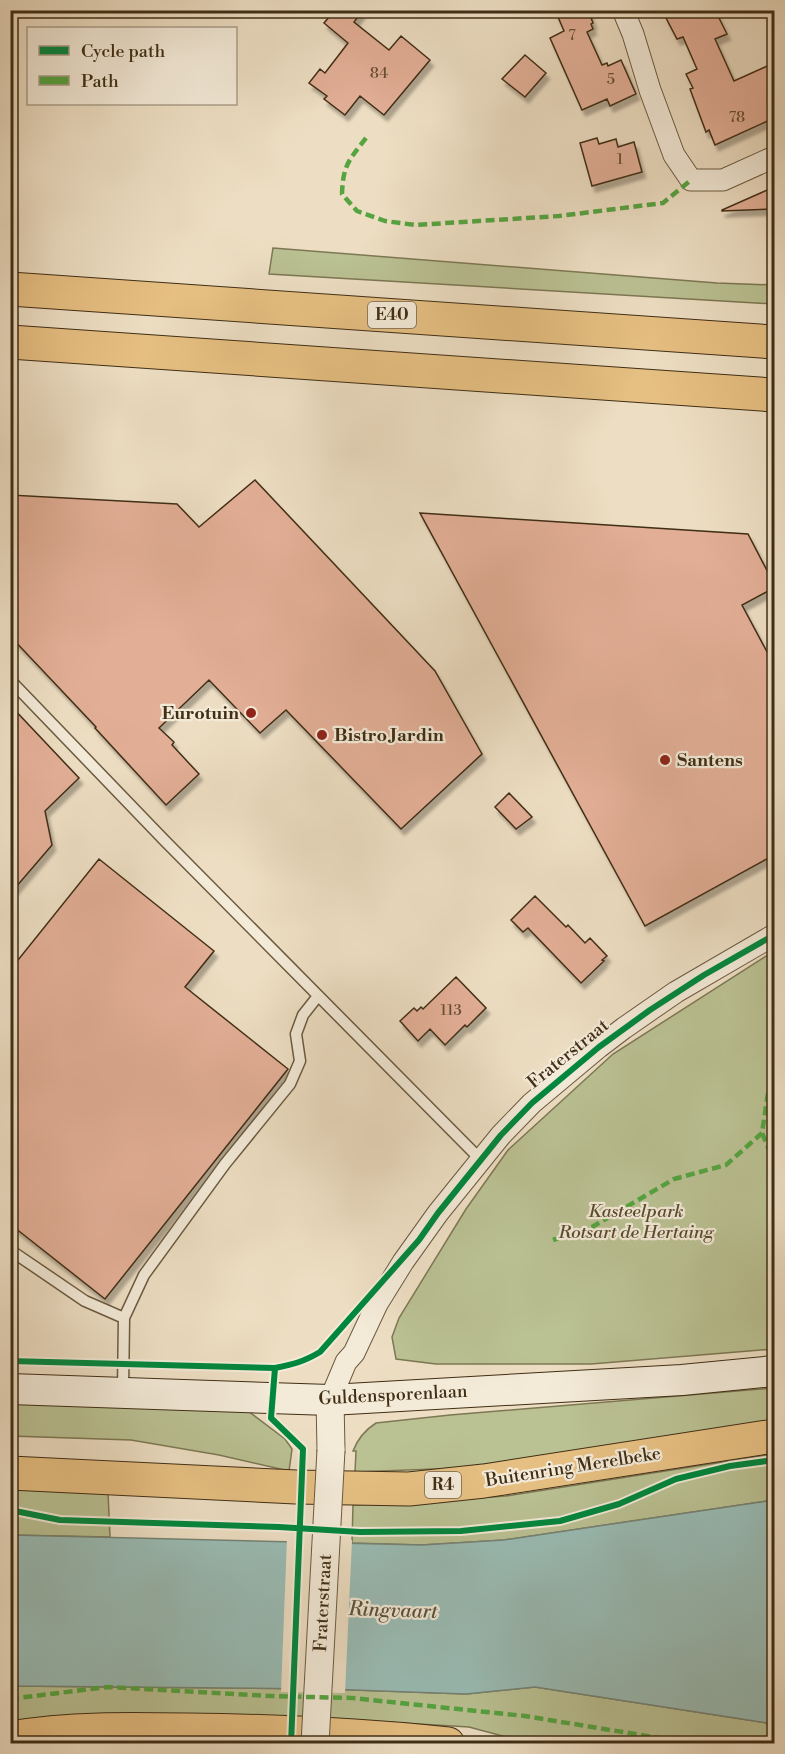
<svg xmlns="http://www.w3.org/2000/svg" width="785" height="1754" font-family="'Libre Bodoni',serif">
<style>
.green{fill:#bac193;stroke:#7d7854;stroke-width:1.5}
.water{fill:#99bcb5;stroke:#758375;stroke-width:1.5}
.pier{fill:#eddec3}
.building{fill:#e2ae96;stroke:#402e15;stroke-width:1.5;filter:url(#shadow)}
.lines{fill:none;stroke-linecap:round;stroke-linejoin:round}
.service-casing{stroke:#6b5a40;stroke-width:13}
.minor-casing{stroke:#6b5a40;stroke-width:23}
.tertiary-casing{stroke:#6b5a40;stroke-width:29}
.secondary-casing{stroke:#402e15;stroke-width:32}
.trunk-casing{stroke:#402e15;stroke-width:35}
.motorway-casing{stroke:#402e15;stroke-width:35}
.service{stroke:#f3ead8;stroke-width:10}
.minor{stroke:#f3ead8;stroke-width:21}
.tertiary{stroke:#f3ead8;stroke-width:27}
.secondary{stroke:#f3ead8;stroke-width:30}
.trunk{stroke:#e6bf82;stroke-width:33}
.motorway{stroke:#e6bf82;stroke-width:33}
.tertiary-bridge-casing{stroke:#6b5a40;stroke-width:29;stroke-linecap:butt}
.tertiary-bridge{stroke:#f3ead8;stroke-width:27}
.quiet{stroke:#54a440;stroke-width:4.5;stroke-dasharray:9 4.5;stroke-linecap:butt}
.cycleway-casing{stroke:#f3ead8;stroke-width:10}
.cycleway{stroke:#00873e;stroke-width:6}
.poi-dot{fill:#8f2418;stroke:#f3ead8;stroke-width:2}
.labels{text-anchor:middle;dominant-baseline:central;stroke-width:4.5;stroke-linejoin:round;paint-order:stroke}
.number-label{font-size:15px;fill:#684e35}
.shield{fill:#f3ead8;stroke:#766650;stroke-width:1.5}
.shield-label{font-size:16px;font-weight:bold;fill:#402e15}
.poi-label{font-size:18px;font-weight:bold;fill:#402e15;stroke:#f3ead8;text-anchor:start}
.street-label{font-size:18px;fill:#402e15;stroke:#f3ead8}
.park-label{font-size:18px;font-style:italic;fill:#584b2e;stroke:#f3ead8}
.water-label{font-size:20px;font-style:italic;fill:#56523d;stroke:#f3ead8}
</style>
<defs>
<filter id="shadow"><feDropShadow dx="3.5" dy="6" stdDeviation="1.5" flood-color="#0004"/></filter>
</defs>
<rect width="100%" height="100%" fill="#eddec3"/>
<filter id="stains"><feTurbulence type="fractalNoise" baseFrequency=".00333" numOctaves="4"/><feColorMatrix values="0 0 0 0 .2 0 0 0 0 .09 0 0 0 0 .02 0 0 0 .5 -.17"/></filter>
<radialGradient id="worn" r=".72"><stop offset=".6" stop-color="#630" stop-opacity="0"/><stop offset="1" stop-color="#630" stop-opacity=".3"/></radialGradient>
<path class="green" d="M273 248 717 283 774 285V304L269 274Z
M774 951V1349L591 1364H436L396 1359 392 1337 399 1318 466 1209 508 1150 613 1054Z
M774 1388V1422L461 1468 355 1472 356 1451H353C358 1438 365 1430 376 1423L450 1415Z
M11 1401 248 1411 285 1439 292 1449 289 1471 219 1455 131 1440 11 1436Z
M774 1454V1500L504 1540 422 1545 352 1543 353 1505 432 1501 506 1496Z
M11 1488 108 1492 110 1537 11 1535Z
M11 1686 325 1689 466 1694 535 1687 774 1724V1743H529L469 1727 334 1719 11 1725Z"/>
<path class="water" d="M774 1500V1724L535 1687 466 1694 325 1689 11 1686V1535L422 1545 504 1540Z"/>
<path class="pier" d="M287 1538 352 1540 345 1693 281 1692Z"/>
<path class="building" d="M335 10H363L354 22 389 50 401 36 430 60 384 115 360 96 345 115 324 99 327 96 309 83 320 69 325 73 348 43 324 23Z
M555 10H588L593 23 591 24 593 29 587 32 602 65 607 63 608 66 621 60 636 94 610 106 607 99 582 110 550 38 564 31Z
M675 10H715L727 34 715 39 734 81 774 63V118L715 145 709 130 706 132 690 89 693 88 686 74 697 69 683 37 677 39 665 16Z
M525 55 546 73 525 97 502 79Z
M597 138 599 144 616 139 618 147 634 142 642 172 592 186 580 143Z
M774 187V209L722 211V210Z
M255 480 435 671 482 754 401 829 286 710 260 733 209 680 159 728 174 742 172 745 199 774 166 805 95 728 96 727 10 636V495L177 504 199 527Z
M420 513 748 534 774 584V588L742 605 774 665V855L645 926Z
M10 705 79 778 45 811 52 845 10 894Z
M509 793 532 817 516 829 495 807Z
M99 859 214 951 185 987 288 1069 105 1299 10 1224V970Z
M535 896 566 927 568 925 585 943 590 938 607 956 602 960 604 961 581 983 528 928 523 932 511 920Z
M456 977 486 1008 467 1027 465 1025 445 1045 430 1029 418 1041 400 1021 414 1008 417 1011 421 1007 423 1009Z"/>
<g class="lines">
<g class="service-casing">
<path id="service" d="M10 680 165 841 481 1160
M10 1250 85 1301 124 1318
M123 1390 124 1318 144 1275 225 1164 290 1084 300 1061 296 1034 303 1015 318 996"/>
</g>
<g class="minor-casing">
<path id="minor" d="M623 10 633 34 650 90 674 155 691 180H723L774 157
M330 1400 346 1362 354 1353 377 1304 403 1262 438 1213 501 1135 532 1103 599 1047 624 1028 676 992 774 935"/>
</g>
<g class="tertiary-casing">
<path id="tertiary" d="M330 1400 331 1450"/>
</g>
<g class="secondary-casing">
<path id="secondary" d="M10 1389 330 1400 682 1380 774 1371"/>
</g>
<g class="trunk-casing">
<path id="trunk" d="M10 1473 296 1487 409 1489 484 1481 774 1436
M10 1738C69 1728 129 1729 188 1730 275 1731 362 1735 448 1744"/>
</g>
<g class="motorway-casing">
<path id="motorway" d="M10 289 774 342
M10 342 774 395"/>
</g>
<use href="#service" class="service"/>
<use href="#minor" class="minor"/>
<use href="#tertiary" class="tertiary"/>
<use href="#secondary" class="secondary"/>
<use href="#trunk" class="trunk"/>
<use href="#motorway" class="motorway"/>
<g class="tertiary-bridge-casing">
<path id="tertiary-bridge" d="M315 1744 331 1450"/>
</g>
<use href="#tertiary-bridge" class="tertiary-bridge"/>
<path class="quiet" d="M366 138C349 160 343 165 342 194L357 211 385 221 415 225 559 216 663 203 691 180
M774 983V1006
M774 1053 762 1133 774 1161
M553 1240 592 1227 674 1179 726 1165 762 1133
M10 1699 107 1687 270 1696 352 1698 525 1716 696 1744"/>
<g class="cycleway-casing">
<path id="cycleway" d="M10 1361 275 1368C294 1364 303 1362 320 1352L419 1240 438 1213 501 1135 532 1103 599 1047 650 1010 704 975 774 935
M275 1368 271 1418 303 1449 291 1744
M10 1510 60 1520 279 1527 360 1532 461 1531 560 1521 619 1504 676 1479 730 1466 774 1460"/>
</g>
<use href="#cycleway" class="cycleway"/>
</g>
<g class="poi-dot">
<circle cx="251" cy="713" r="6"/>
<circle cx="322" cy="735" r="6"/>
<circle cx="665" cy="760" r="6"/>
</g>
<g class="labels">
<g class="number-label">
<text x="572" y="35">7</text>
<text x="379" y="73">84</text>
<text x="611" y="79">5</text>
<text x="737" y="117">78</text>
<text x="620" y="159">1</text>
<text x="451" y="1010">113</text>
</g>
<g class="shield">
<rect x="368" y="302" width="48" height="26" rx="4.5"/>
<rect x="425" y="1472" width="36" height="26" rx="4.5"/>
</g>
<g class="shield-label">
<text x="392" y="315">E40</text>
<text x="443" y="1485">R4</text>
</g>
<g class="poi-label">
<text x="239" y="713" text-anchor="end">Eurotuin</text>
<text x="334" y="735">Bistro Jardin</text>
<text x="677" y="760">Santens</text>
</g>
<g class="street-label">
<text transform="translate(568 1054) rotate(-39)">Fraterstraat</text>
<text transform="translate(393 1395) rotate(-3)">Guldensporenlaan</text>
<text transform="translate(573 1467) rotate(-9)">Buitenring Merelbeke</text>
<text transform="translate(323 1603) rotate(-87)">Fraterstraat</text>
</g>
<g class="park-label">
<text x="636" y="1211">Kasteelpark<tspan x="636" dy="21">Rotsart de Hertaing</tspan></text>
</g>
<g class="water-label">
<text transform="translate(393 1611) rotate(2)">Ringvaart</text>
</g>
</g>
<rect width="785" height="1754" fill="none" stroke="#eddec3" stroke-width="36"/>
<rect x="12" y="12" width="761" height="1730" fill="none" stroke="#402e15" stroke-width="3"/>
<rect x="18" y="18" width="749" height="1718" fill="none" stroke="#402e15" stroke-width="1.5"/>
<rect x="27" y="27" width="210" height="78" fill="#f3ead8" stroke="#ab9f8a" stroke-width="1.5"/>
<rect x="39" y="46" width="30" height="9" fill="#00873e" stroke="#ab9f8a" stroke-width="1.5"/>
<text x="81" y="57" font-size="18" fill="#402e15">Cycle path</text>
<rect x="39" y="76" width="30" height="9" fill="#54a440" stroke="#ab9f8a" stroke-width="1.5"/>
<text x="81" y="87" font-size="18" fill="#402e15">Path</text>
<rect width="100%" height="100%" filter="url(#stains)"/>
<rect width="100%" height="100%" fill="url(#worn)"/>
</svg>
